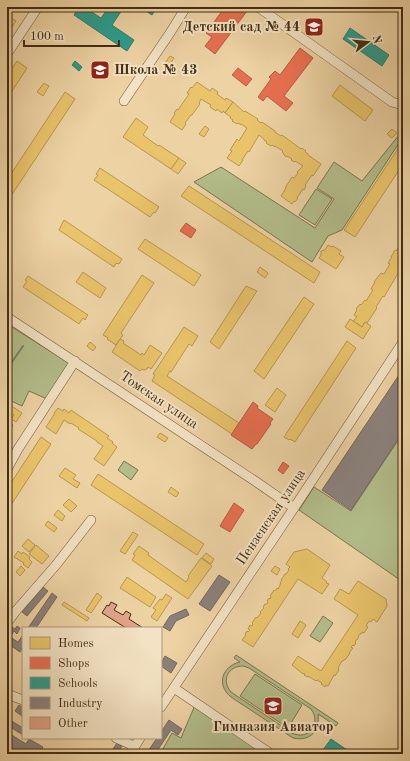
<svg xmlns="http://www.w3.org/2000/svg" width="410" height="761" viewBox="0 0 410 761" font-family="'Old Standard TT',serif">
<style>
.green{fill:#b2bd8a;stroke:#7a754f;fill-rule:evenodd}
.homes{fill:#e9c46a;stroke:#b79750}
.shops{fill:#e76f51;stroke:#b65b3f}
.schools{fill:#2a9d8f;stroke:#327b6a}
.industry{fill:#8a817c;stroke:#75685d}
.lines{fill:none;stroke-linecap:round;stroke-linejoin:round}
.stream{stroke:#77806a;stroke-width:2}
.building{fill:#e2a388;stroke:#432d14}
.minor-casing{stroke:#6e5638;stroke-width:10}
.minor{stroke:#f3e2c3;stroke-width:9}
.labels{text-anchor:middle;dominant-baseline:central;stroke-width:4;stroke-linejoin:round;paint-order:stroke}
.poi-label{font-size:14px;font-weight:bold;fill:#432d14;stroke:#f3e2c3;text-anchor:end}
.street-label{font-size:14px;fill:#432d14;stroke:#f3e2c3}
</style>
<rect width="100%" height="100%" fill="#edd2a3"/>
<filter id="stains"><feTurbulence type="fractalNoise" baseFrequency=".005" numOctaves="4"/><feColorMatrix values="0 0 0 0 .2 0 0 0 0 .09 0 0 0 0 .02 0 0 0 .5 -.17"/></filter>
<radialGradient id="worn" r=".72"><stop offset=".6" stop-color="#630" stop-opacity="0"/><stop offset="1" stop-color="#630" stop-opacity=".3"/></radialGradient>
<g class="green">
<path d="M403,130V137L342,230L328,236L312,262L194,182L221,167L315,228L334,199L317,188L334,162L362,181Z"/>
<path d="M316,189L332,199L315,225L299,215Z"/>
<path d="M7,324L69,363L47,399L29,391L22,406L7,399Z"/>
<path d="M403,433V582L299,510L314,487L351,511Z"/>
<path d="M124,461L138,470L131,480L118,470Z"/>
<path d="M323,616L333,623L320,642L310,636Z"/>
<path d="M236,655L338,723L336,726L318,714C320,730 311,742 293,738L231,697C216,685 222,666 240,662L234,658ZM243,666L249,668L311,709C322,724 308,741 292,733L231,692C221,680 228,666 243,666Z"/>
<path d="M255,674L302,705L288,728L240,696Z"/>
<path d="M195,705L264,754H160L172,733L181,738Z"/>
</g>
<g class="homes">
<path d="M7,15L16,21L7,34Z"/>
<path d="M170,56L174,58L169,66L165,63Z"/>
<path d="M17,61L27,68L7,99V76Z"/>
<path d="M197,82L210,91L212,88L218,92L217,94L225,100L226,98L233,102L225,113L223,111L222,113L217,109L216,111L210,107L211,105L201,99L199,103L200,104L192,115H191L185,123L186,124L182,130L170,122L175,114L174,113L177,109L178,110L189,94L187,93L191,87L192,88Z"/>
<path d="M44,83L49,86L43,96L37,92Z"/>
<path d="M340,85L373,110L365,121L332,96Z"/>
<path d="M65,92L75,99L9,199L7,198V180Z"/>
<path d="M233,102L244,112L245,111L258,119L257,120L261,123L262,122L275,131V132L281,136L282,135L301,149L302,148L306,151L305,152L308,154V155L321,164L313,176L312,175L305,185L306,186L304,190L303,189L297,198H298L295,202L294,201L292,204L281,196L286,188H285L292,177L294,178L298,173L297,172L303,166L295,161L294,162L291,160L292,159L287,156L286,157L284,155V154L282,152L283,151L275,146V147L272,145L271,146L266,143L267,142L264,140V139L259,135L249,152L248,151L242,160H243L239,166L227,158L232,151L230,150L237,139L239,141L247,128L241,124V125L238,123L237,124L232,121L233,120L230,118L231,117L225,113Z"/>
<path d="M136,118L148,127L143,135L158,146L159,145L179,158L171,169L123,137Z"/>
<path d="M205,126L209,129L204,137L199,134Z"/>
<path d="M392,129L397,133L392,138L387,134Z"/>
<path d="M403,141V164L355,237L344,230Z"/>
<path d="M179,158L186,163L178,174L171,169Z"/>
<path d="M100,168L159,207L155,213L154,212L150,217L94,180L98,175L96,174Z"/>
<path d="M189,186L320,272L314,283L181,196Z"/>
<path d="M64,220L122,259L119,264L116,263L114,267L59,230Z"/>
<path d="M145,239L201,275L194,286L138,249Z"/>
<path d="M403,244V269L401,271L400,270L384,297L383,296L376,307L377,308L367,323L365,322L362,327L353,321L357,317L354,315L357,310L356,309L360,304L361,305L365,300L366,301L373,290L371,289L375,282H374L381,273L384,274L390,264L388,263L392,257H391L395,250L396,251L399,246L401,248Z"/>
<path d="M328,245L332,247L333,246L341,251L339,254L344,257L336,269L319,258L321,255V251L325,250Z"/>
<path d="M260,267L268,273L265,278L257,272Z"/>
<path d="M83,272L106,288L100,298L76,282Z"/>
<path d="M142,275L154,283L121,333L123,335L116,345L107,339L108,338L103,335Z"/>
<path d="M28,276L88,315L85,320L83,318L79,324L23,287L27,281L25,280Z"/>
<path d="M246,286L257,291L219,349L210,342Z"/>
<path d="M304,297L314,304L264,379L254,371Z"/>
<path d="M350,319L362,327L365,322L371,326L363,339L345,327Z"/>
<path d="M184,327L198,336L192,346L189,344L171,372L170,371L167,376L239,423L232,434L152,381L155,375L153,374Z"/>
<path d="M120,339L124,341L123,343L141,355L142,353L144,355L150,345L162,353L151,369L148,367L147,369L144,370L142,369L140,371L112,352Z"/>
<path d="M347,341L356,348L295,442L290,439L289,440L284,437Z"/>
<path d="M90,342L96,347L93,351L87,346Z"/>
<path d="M277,388L286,395L275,412L265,405Z"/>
<path d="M10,405L22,413L16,422L11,419L14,415L7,411Z"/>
<path d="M58,408L63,411L64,409L69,413L71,410L109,436L107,438L113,442L112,443L117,447L104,466L94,459L103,446L97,442V441L78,429L79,428L71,423L70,424L64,420L56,434L46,427L55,413H54Z"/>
<path d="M7,421L13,425L9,432L7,431Z"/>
<path d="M160,433L168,438L165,442L157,437Z"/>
<path d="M41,437L51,444L7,511V489Z"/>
<path d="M65,468L76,475L73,479L80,483L77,488L59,476Z"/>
<path d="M98,474L204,544L197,555L91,485Z"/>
<path d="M171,487L179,493L176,497L168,492Z"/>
<path d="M69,499L77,506L71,512L63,505Z"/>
<path d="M58,510L65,516L62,521L54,515Z"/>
<path d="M48,521L57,528L54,532L45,525Z"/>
<path d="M133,532L138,535L125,554L120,551Z"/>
<path d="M28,539L35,545L29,552L22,546Z"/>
<path d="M36,545L49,556L42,564L29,554Z"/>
<path d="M139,546L149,553L148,555L186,582L189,577L188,576L201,558L212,566L188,599L132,560L135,555L133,554Z"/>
<path d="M307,549L330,565L322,578L327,582L326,583L329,584L322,594L298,579L253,647L242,640L246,635L245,634L247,631L248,632L250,630L248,629L250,625L252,626L253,624L252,623L256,617L257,618L261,613L260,612L264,608L263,607L265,604H267L268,602L267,601L269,598L270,599L271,597L270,596L274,590L275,591L277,588L278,589L281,583H280L282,580H281L285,574H286L289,570L288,569L290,567L286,564L294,552Z"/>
<path d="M18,551L22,554L23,552L30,557L29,559L32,562L28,568L23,564L24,563L14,557Z"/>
<path d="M206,553L214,559L211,564L202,558Z"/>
<path d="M21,566L25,570L20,576L16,572Z"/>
<path d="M275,566L280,569L277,575L271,571Z"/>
<path d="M127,577L156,597L150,607L120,588Z"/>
<path d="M358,581L386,599L387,606L377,622L373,619L371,622L369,621L366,626L368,627L364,633L362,632L361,634H360L358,636H359L357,640H356L355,642L356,643L354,646L353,645L351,647L353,648L349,653H350L345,660V659L343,661H342L339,666V667L338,669L339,670L335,676L334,675L328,686L326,685L325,687L321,684L322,683L317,680L316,681L308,676V677L304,675L305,674L303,673V674L292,665L298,656L321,671L358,615L334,599L340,589L349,594Z"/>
<path d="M97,593L102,597L91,613L86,610Z"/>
<path d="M166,594L172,598L157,621L151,617L156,610L153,608L160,599L162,600Z"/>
<path d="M64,602L89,618L87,621L62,605Z"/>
<path d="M300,621L306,625L298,638L292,634Z"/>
</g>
<g class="shops">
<path d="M225,7H241L247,11L215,54L205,46L212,37L206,33Z"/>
<path d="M300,48L313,58L284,96L293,103L286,111L267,96L263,101L258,97L271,79L269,77L275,71L280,75Z"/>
<path d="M238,68L252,79L246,86L232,75Z"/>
<path d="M186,223L196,230L191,238L180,231Z"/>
<path d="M403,369V382L397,378Z"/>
<path d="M253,402L258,406L257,408L273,419L270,423L271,424L257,444H256L252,449L231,435Z"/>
<path d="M283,462L289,466L283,474L278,470Z"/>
<path d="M234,503L244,510L230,532L220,526Z"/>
</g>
<g class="schools">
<path d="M79,7H84L101,18L109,7H124L112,25L134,40L127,51L74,15Z"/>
<path d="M140,7H157L152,15Z"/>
<path d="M350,28L389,55L382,66L343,39Z"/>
<path d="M75,61L82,67L79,71L72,65Z"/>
<path d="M331,739L353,754H320Z"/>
</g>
<g class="industry">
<path d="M397,378L403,383V432L351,510L322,490Z"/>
<path d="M219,575L230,582L210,611L199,604Z"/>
<path d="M43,587L48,591L27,616L22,612Z"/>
<path d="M52,593L57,597L36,628H28Z"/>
<path d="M186,609L189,615L176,621L170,631L163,627L170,616Z"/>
<path d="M10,626L15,629L17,626L20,628L17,634L14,631L10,637L18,642L23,635V647L20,652L7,643V629Z"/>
<path d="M165,656L177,663L171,673L161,666V663Z"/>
<path d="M19,705L23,708L22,716L15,711Z"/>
<path d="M10,720L23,728V735L7,725Z"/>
<path d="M169,720L182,729L178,735L171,730L155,754H146L157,738H161V732Z"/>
<path d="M7,732L26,744L29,739L43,747L39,754H7Z"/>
<path d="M117,743L122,746L117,754H114L111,752Z"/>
</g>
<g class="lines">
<path class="stream" d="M7,369L23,346"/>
</g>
<path class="building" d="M111,602L117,605L114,610L123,615L126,611L131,614L129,619L143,628H126L102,613L107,605L109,606Z"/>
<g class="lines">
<defs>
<g id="minor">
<path d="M258,7L392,102L399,104H403"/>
<path d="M7,54L38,7"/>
<path d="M124,101L170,33L186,7"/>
<path d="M7,317L255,481L294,508"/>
<path d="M7,469L18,449L75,361"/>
<path d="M7,623L15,612L56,565L91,520"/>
<path d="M174,688L271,754"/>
<path d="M7,694L23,700"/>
<path d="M161,707L294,508L403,342"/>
<path d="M116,738L134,746"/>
<path d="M130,754L140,738"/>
</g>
</defs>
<use href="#minor" class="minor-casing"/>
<use href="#minor" class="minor"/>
</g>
<defs>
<symbol id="school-square" viewBox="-11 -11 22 22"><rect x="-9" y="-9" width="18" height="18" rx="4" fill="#8f2418" stroke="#f3e2c3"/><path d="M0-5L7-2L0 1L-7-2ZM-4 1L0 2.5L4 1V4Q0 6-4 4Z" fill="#fff"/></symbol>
</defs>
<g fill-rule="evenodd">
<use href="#school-square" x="303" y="16" width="22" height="22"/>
<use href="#school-square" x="89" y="59" width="22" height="22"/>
<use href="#school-square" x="262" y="695" width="22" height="22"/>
</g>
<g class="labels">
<g class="poi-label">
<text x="300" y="27">Детский сад № 44</text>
<text x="114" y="70" text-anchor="start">Школа № 43</text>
<text x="273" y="727" text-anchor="middle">Гимназия Авиатор</text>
</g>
<g class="street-label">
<text transform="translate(159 400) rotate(34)">Томская улица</text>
<text transform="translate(271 517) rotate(-56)">Пензенская улица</text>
</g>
</g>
<rect width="410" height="761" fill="none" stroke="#edd2a3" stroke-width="24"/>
<rect x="8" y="8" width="394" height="745" fill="none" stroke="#432d14" stroke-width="2"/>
<rect x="12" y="12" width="386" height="737" fill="none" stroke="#432d14"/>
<rect x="22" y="627" width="140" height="112" fill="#f3e2c3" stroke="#ad9a7d"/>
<rect x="30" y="637" width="20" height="12" fill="#e9c46a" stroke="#ad9a7d"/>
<text x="58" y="647" font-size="12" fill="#432d14">Homes</text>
<rect x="30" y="657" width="20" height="12" fill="#e76f51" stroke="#ad9a7d"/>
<text x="58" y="667" font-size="12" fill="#432d14">Shops</text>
<rect x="30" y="677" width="20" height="12" fill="#2a9d8f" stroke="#ad9a7d"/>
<text x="58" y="687" font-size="12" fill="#432d14">Schools</text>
<rect x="30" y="697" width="20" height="12" fill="#8a817c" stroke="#ad9a7d"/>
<text x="58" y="707" font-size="12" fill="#432d14">Industry</text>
<rect x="30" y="717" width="20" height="12" fill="#e2a388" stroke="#ad9a7d"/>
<text x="58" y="727" font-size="12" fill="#432d14">Other</text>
<g transform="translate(368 42) rotate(74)" stroke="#f3e2c3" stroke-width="3" paint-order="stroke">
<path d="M0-3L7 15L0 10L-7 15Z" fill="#432d14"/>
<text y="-6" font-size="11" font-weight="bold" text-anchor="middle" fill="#432d14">N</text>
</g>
<path d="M24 40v6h95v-6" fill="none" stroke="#432d14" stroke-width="2"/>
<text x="30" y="40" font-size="12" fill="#432d14" stroke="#f3e2c3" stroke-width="3" paint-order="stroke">100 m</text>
<rect width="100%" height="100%" filter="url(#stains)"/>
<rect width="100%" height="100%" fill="url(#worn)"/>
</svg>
